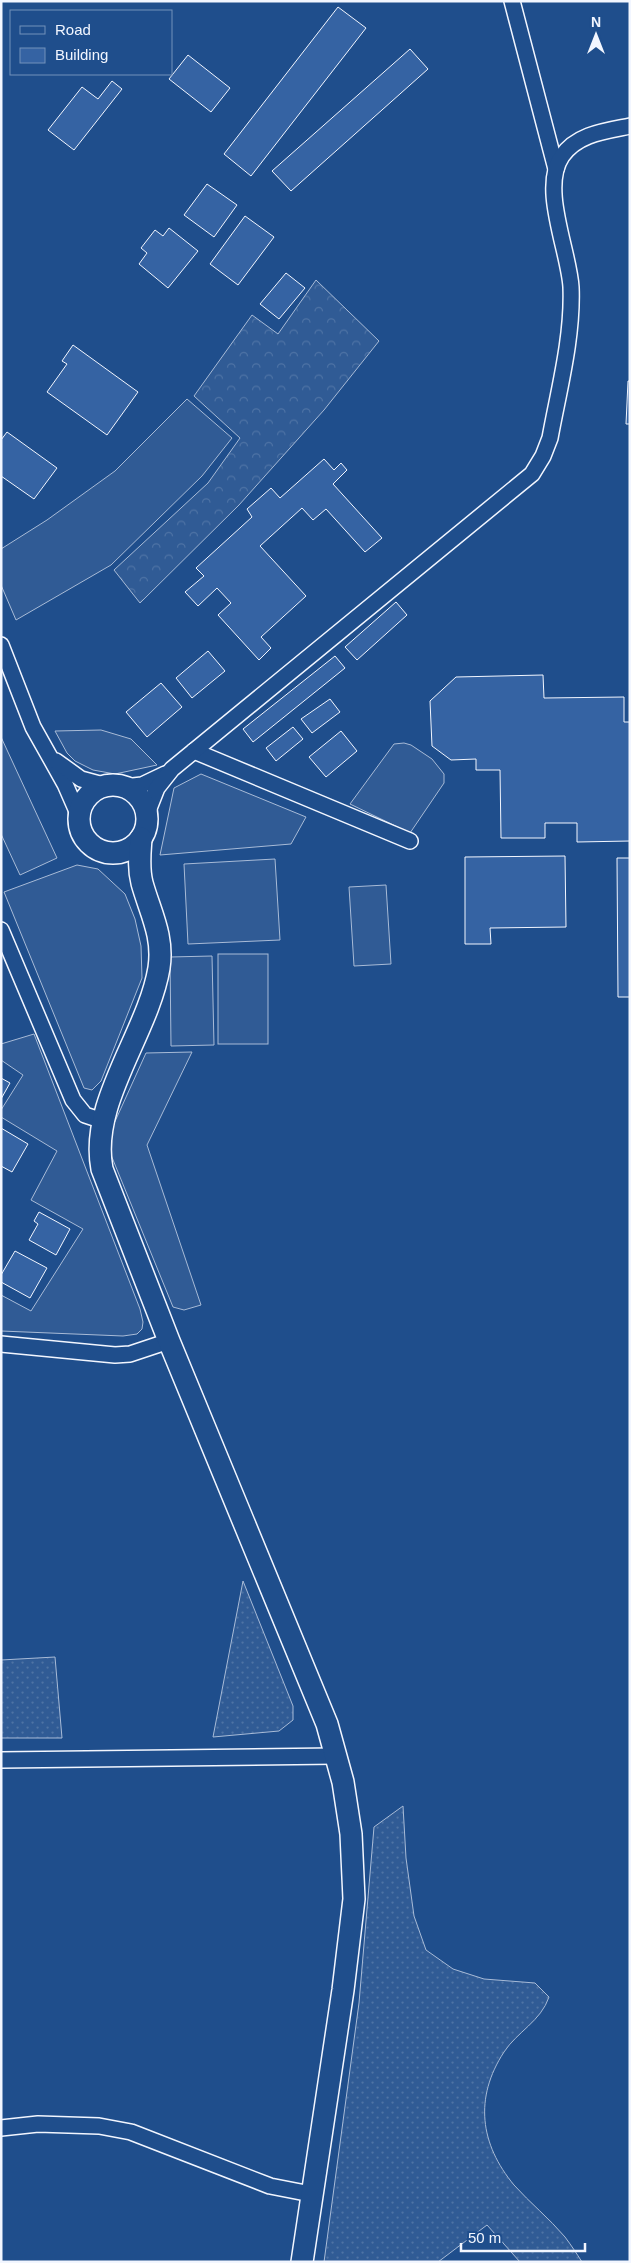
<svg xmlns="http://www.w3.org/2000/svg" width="631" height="2263" viewBox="0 0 631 2263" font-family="Helvetica,sans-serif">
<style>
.grass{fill:url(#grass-dots);stroke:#a8bbd7}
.forest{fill:url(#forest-crowns);stroke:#a8bbd7}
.built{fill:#305b95;stroke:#a8bbd7}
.building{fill:#3563a3;stroke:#f2f6ff}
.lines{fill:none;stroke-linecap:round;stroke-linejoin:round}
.street-casing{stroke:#f2f6ff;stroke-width:18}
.secondary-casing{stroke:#f2f6ff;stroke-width:24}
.street{stroke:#1f4e8c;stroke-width:15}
.secondary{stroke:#1f4e8c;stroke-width:21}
</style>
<defs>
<pattern id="grass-dots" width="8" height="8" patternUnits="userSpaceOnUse" patternTransform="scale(1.25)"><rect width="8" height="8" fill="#305b95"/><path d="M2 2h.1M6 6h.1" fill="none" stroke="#4e73a5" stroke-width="1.8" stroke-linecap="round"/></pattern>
<pattern id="forest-crowns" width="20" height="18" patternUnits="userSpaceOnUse" patternTransform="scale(1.25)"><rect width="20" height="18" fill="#305b95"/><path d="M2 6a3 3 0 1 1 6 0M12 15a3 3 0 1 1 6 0" fill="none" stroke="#4e73a5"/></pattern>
</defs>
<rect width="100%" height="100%" fill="#1f4e8c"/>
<g class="grass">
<path d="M243,1581L293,1706V1720L279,1731L213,1737Z"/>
<path d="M55,1657L62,1738H1V1660Z"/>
<path d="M403,1806L406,1858L414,1916L426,1950L453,1969L484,1979L535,1983L549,1997C541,2021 517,2032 504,2052C474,2098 480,2144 514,2185C530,2203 549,2218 565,2237C571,2245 577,2254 582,2262H520L487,2225L438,2262H324L359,2003L374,1827Z"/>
</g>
<path class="forest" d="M316,280L379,341L324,410L239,505L140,603L114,570L208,483L240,438L194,396L252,315L278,334Z"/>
<g class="built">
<path d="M187,399L232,438L202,476L111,565L16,620L1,585V549L47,520L115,471Z"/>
<path d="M101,730L131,739L157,765L115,774L93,770L75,761L67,753L55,731Z"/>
<path d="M1,737L57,858L20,875L1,834Z"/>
<path d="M404,743L411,745L432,759L444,774V783L410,833L350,804L394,744Z"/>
<path d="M201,774L306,817L291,844L160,855L174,788Z"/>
<path d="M275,859L280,940L188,944L184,864Z"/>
<path d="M77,865L98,869L125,894L135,919L141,946L142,978L101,1081L92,1090L84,1088L4,892Z"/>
<path d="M386,885L391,964L354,966L349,887Z"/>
<rect x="218" y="954" width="50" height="90"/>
<path d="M212,956L214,1045L171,1046L170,957Z"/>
<path d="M34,1034L140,1309L143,1322L142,1329L137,1334L123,1336L1,1331V1295L31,1311L83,1229L31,1200L57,1151L1,1117V1110L23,1075L1,1060V1044Z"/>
<path d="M192,1052L147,1145L201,1305L184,1310L173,1307L109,1150L112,1128L146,1053Z"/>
</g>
<g class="building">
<path d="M338,7L366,28L251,176L224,154Z"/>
<path d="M410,49L428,69L291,191L272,171Z"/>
<path d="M188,55L230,88L211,112L169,79Z"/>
<path d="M112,81L122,89L74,150L48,130L82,87L98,99Z"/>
<path d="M207,184L237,205L214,237L184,215Z"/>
<path d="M245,216L274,237L238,285L210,264Z"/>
<path d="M169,228L198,251L168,288L139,264L147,253L141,248L155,230L163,236Z"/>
<path d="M286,273L305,288L279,319L260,304Z"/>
<path d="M73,345L138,392L107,435L47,392L67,364L62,361Z"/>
<path d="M628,381H630V424H626Z"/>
<path d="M7,432L57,468L34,499L1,476V440Z"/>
<path d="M324,459L334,470L341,463L347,470L333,484L382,538L365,552L326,509L313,520L302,508L260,546L306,596L261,637L271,648L259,660L218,615L231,603L217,588L198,606L185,592L204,576L196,568L252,517L247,509L271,488L280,498Z"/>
<path d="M396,602L407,615L357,660L345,647Z"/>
<path d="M208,651L225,671L192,698L176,678Z"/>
<path d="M335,656L345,668L253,742L243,729Z"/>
<path d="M543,675L544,698L624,697V722H630V841L577,842V823H545V838H501L500,770H476V759L451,760L432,746L430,701L456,677Z"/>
<path d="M161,683L182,707L147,737L126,712Z"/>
<path d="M330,699L340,712L312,733L301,719Z"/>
<path d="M293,727L303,739L276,761L266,748Z"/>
<path d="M341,731L357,751L326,777L309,757Z"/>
<path d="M565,856L566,927L490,928L491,944H465V857Z"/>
<path d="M617,858H630V997H618Z"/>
<path d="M1,1078L10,1083L1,1099Z"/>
<path d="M1,1128L28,1144L12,1172L1,1166Z"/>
<path d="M39,1212L70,1229L56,1255L29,1240L38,1224L34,1221Z"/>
<path d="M15,1251L47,1268L30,1298L1,1282V1275Z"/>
</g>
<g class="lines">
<defs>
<g id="street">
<path d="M512,1L556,169"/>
<path d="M1,645L33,727L65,784L79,816"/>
<path d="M194,751L410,841"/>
<path d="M56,761L81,779L107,786"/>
<path d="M124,787L142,785L165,774"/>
<path d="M146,816L157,788L172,769L532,474L543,456L550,438C559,389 573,337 571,287C569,251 540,188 562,156C577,134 605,131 630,126"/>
<path d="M1,930L73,1100L85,1115L103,1121"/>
<path d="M1,1344L115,1355L130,1354L169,1341"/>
<path d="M1,1760L336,1756"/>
<path d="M1,2128L38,2124L99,2126L131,2132L270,2186L311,2194"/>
</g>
<g id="secondary">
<circle cx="113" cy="819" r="34"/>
<path d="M141,838C140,853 138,868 142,883C150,912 164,936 159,968C148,1034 89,1102 102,1169L169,1341L327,1724L343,1782L351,1834L354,1899L343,1990L302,2262"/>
</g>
</defs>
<use href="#street" class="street-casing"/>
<use href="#secondary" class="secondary-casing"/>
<use href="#street" class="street"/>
<use href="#secondary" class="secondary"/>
</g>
<rect width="631" height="2263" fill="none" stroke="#f2f6ff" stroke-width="5"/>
<rect x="10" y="10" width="162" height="65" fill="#1f4e8c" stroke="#7391ba"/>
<rect x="20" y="26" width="25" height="8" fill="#1f4e8c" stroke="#7391ba"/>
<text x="55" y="35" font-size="15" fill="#f2f6ff">Road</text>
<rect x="20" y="48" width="25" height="15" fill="#3563a3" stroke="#7391ba"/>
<text x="55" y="60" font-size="15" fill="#f2f6ff">Building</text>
<g transform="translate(596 35)" stroke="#1f4e8c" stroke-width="4" paint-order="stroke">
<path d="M0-4L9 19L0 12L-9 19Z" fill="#f2f6ff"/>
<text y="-8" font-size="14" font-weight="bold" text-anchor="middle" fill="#f2f6ff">N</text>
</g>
<path d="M461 2243v8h124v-8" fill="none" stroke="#f2f6ff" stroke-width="2.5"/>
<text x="468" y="2243" font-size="15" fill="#f2f6ff" stroke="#1f4e8c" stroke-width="4" paint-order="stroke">50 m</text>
</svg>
